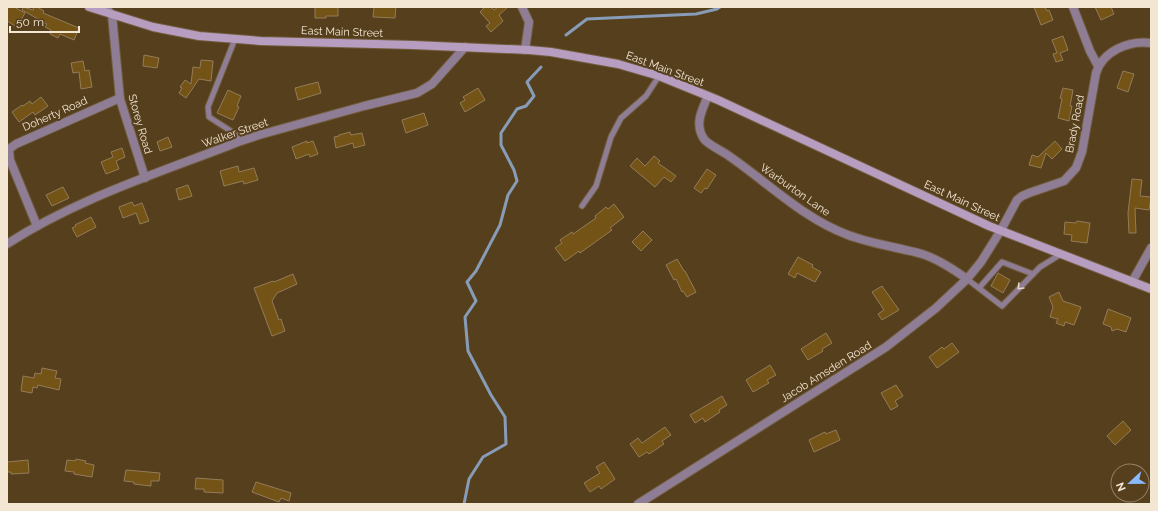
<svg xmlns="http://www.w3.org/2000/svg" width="1158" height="511" viewBox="0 0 1158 511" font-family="Raleway,sans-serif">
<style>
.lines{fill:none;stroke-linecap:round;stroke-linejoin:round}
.stream{stroke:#889cb8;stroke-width:3}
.building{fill:#745317;stroke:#947c59}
.lane-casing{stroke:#715d3e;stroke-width:7}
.street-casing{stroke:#715d3e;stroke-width:10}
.secondary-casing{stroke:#715d3e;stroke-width:10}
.lane{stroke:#8e7d94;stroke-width:5}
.street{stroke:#8e7d94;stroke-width:8}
.secondary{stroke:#b79dc0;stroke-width:8}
.oneway{stroke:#e4d6ca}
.labels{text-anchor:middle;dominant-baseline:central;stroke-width:4;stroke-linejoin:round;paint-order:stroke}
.street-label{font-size:11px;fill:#f3e6d3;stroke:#553f1d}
</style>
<rect width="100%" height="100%" fill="#553f1d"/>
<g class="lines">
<g class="stream">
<path d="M566,35L587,19L696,14L717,9L720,7"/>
<path d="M464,504L469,479L483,457L506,444L505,417L491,395L468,351L465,317L476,301L467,282L476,271L500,225L508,195L517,181L514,170L501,145V133L517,109L526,106L534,96L527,82L541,67"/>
</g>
</g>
<g class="building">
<path d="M7,7H14L25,13L17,27L7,21Z"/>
<path d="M23,7L33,10L34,7H37L44,11L43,13L79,28L74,40L60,34L58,38L50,34L51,30L45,27L47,24L22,10Z"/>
<path d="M315,7H338V16H326V18H315Z"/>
<path d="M374,7H396L395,18L373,17Z"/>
<path d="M485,7H491L494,10L498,7H508L499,15L503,21L491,32L486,26L490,23L480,12Z"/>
<path d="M1034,7H1045L1047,11L1049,10L1053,20L1041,25Z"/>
<path d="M1095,7H1111L1114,14L1101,20Z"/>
<path d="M1063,36L1068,50L1060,53L1063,60L1056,62L1053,54L1057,53L1052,40Z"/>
<path d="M144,55L159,58L157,68L143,66Z"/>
<path d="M201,60L213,61L211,81L199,79L186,98L179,93L182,88L180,87L185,80L191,84L193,67L200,68Z"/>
<path d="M83,61L85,71L89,70L92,87L81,89L79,72L73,73L71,63Z"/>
<path d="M1123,71L1134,74L1128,92L1117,88Z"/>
<path d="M318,82L321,93L298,100L295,88Z"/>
<path d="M478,88L485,100L465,112L460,103L465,100L463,97Z"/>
<path d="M1063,88L1073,90L1070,106H1072L1069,121L1058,118L1062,99L1060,98Z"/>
<path d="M228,90L241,96L237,106L239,107L233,120L217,113Z"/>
<path d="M41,97L48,106L35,115L33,112L19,122L12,112L22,105L23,106L30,101L32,104Z"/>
<path d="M424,113L428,125L406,133L402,120Z"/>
<path d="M350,132L351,135L362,133L365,145L354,148L353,143L336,148L334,137L339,136V135Z"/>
<path d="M168,137L172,147L160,151L157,142Z"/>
<path d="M307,141V143L313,141L318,154L310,157L309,154L296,159L292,147Z"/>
<path d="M1055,141L1062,149L1052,159L1046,153L1041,168L1029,165L1032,155L1038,157Z"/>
<path d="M122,148L125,157L116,161L119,169L106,174L101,162L113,157L111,152Z"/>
<path d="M654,156L660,161L658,163L676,176L671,182L664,177L655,187L630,166L637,158L645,166Z"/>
<path d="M238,166L239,172L254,168L258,180L244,184L243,181L224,186L220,171Z"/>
<path d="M707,169L716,175L707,189L705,188L701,193L694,188Z"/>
<path d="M1132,179L1142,180L1140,196L1151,197L1149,210L1135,208L1136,233H1129L1128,213Z"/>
<path d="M188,185L192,196L179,200L176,189Z"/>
<path d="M63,187L69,198L52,206L46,195Z"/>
<path d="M132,202L134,206L142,203L149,221L140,224L136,213L123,218L119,207Z"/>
<path d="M614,204L624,217L610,228L612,230L580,253L579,251L565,261L555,248L562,243L560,240L572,232L573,234L596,218L595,216L606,207L608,209Z"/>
<path d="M91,217L96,227L77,237L72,228L76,226L75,225Z"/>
<path d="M1077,221L1090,223L1087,243L1071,241L1072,235L1064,234L1065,222L1076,223Z"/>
<path d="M643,231L652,240L641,251L632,242Z"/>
<path d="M798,257L813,265L812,267L821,272L815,282L797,273L795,278L788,274Z"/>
<path d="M677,259L684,271H685L696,292L687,297L683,291L682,292L676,279L674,280L666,265Z"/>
<path d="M998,273L1010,280L1003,293L991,286Z"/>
<path d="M293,274L297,284L277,293L272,301L279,320L281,319L285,331L272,336L254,288L273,281L274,282Z"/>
<path d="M882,286L899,310L882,320L878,314L884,310L872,292Z"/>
<path d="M1059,292L1063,301L1081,307L1074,325L1065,322L1064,326L1056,323L1058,319L1050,317L1053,307L1049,297Z"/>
<path d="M1108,309L1131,318L1126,332L1117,329L1112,331L1111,327L1103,324Z"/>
<path d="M826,333L832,343L822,349L823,351L808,360L801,349Z"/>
<path d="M952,343L959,352L937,368L929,357L942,347L944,349Z"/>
<path d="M770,365L776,375L767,380L769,383L753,392L746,380Z"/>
<path d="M42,368L57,371L55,378L61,379L59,390L38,385L37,388L33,387L32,393L21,391L23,376L34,378L35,373L41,374Z"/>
<path d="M896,385L903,396L895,401L898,406L891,410L881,393Z"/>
<path d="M722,396L727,405L719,410L720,412L705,422L703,418L695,423L690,415Z"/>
<path d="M1123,421L1131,430L1115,445L1107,436Z"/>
<path d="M665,427L671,435L662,441L664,444L649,454L647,452L639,457L630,444L638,438L642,443Z"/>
<path d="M836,430L840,440L814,452L809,440L825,432L826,434Z"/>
<path d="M76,459L86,461L85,463L94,465L92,477L74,474V472L65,471L67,460L75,461Z"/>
<path d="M28,460L29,473L11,474V472H7V462Z"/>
<path d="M604,462L615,479L601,489L599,486L590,492L584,483L600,473L596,467Z"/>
<path d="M126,470L160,473L159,481H151V486L134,484V482L124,481Z"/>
<path d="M196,478L223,480V493L204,492V489H195Z"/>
<path d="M256,482L291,493L289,501L281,498L279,502L252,492Z"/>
</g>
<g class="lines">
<defs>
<g id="lane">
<path d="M235,39L208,107L209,117L237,135L238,142"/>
<path d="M582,206L596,186L611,137L621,118L646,96L659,76"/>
<path d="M967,279L1002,306L1040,267L1061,254"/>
<path d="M979,288L1002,262L1033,274"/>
</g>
<g id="street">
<path d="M105,7L112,15L120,99L145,178"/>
<path d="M522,7L529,22L525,50"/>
<path d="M1073,7L1090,51L1098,66"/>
<path d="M708,96C702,110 694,124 704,139C708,145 723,151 729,156C767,182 804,219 848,235C872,244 897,247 922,254C938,259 953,269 967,279"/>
<path d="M37,226L10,160L9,149L16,144L120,98"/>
<path d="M7,244C78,198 159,173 238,142L259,135L364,106L417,93L432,84L465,47"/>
<path d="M1132,282L1151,248"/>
<path d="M638,504L886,347L936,308L967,279L981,262L1001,230L1017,200L1022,196L1029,193L1064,181L1076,168L1082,152L1096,73C1103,51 1129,40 1151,43"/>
</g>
<path id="secondary" d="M89,7L153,27L199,36L261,41L413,45L529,50L551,52L618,64L659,76L718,100L989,226L1151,289"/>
</defs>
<use href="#lane" class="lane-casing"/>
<use href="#street" class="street-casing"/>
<use href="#secondary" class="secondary-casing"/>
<use href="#lane" class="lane"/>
<use href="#street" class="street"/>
<use href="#secondary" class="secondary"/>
</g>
<defs><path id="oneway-chevron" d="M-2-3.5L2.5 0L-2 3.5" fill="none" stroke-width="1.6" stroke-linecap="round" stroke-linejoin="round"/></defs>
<use class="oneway" href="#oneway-chevron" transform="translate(1020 287) rotate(134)"/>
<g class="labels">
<g class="street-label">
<text transform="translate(342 32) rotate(2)">East Main Street</text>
<text transform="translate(665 69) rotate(20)">East Main Street</text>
<text transform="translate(55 114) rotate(-24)">Doherty Road</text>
<text transform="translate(140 124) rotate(74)">Storey Road</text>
<text transform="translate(1075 124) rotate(-79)">Brady Road</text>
<text transform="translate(235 133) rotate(-19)">Walker Street</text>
<text transform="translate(795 190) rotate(35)">Warburton Lane</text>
<text transform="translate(962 201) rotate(25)">East Main Street</text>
<text transform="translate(826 372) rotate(-32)">Jacob Amsden Road</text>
</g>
</g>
<rect width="1158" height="511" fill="none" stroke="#f3e6d3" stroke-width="16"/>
<g transform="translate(1130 483) rotate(248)"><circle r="19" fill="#553f1d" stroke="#948266"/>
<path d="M0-3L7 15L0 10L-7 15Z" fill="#8bbafc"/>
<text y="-6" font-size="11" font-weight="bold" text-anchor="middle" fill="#f3e6d3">N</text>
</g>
<path d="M10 26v6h69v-6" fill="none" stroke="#f3e6d3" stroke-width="2"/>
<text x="16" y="26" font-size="12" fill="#f3e6d3" stroke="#553f1d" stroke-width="3" paint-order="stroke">50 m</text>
</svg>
